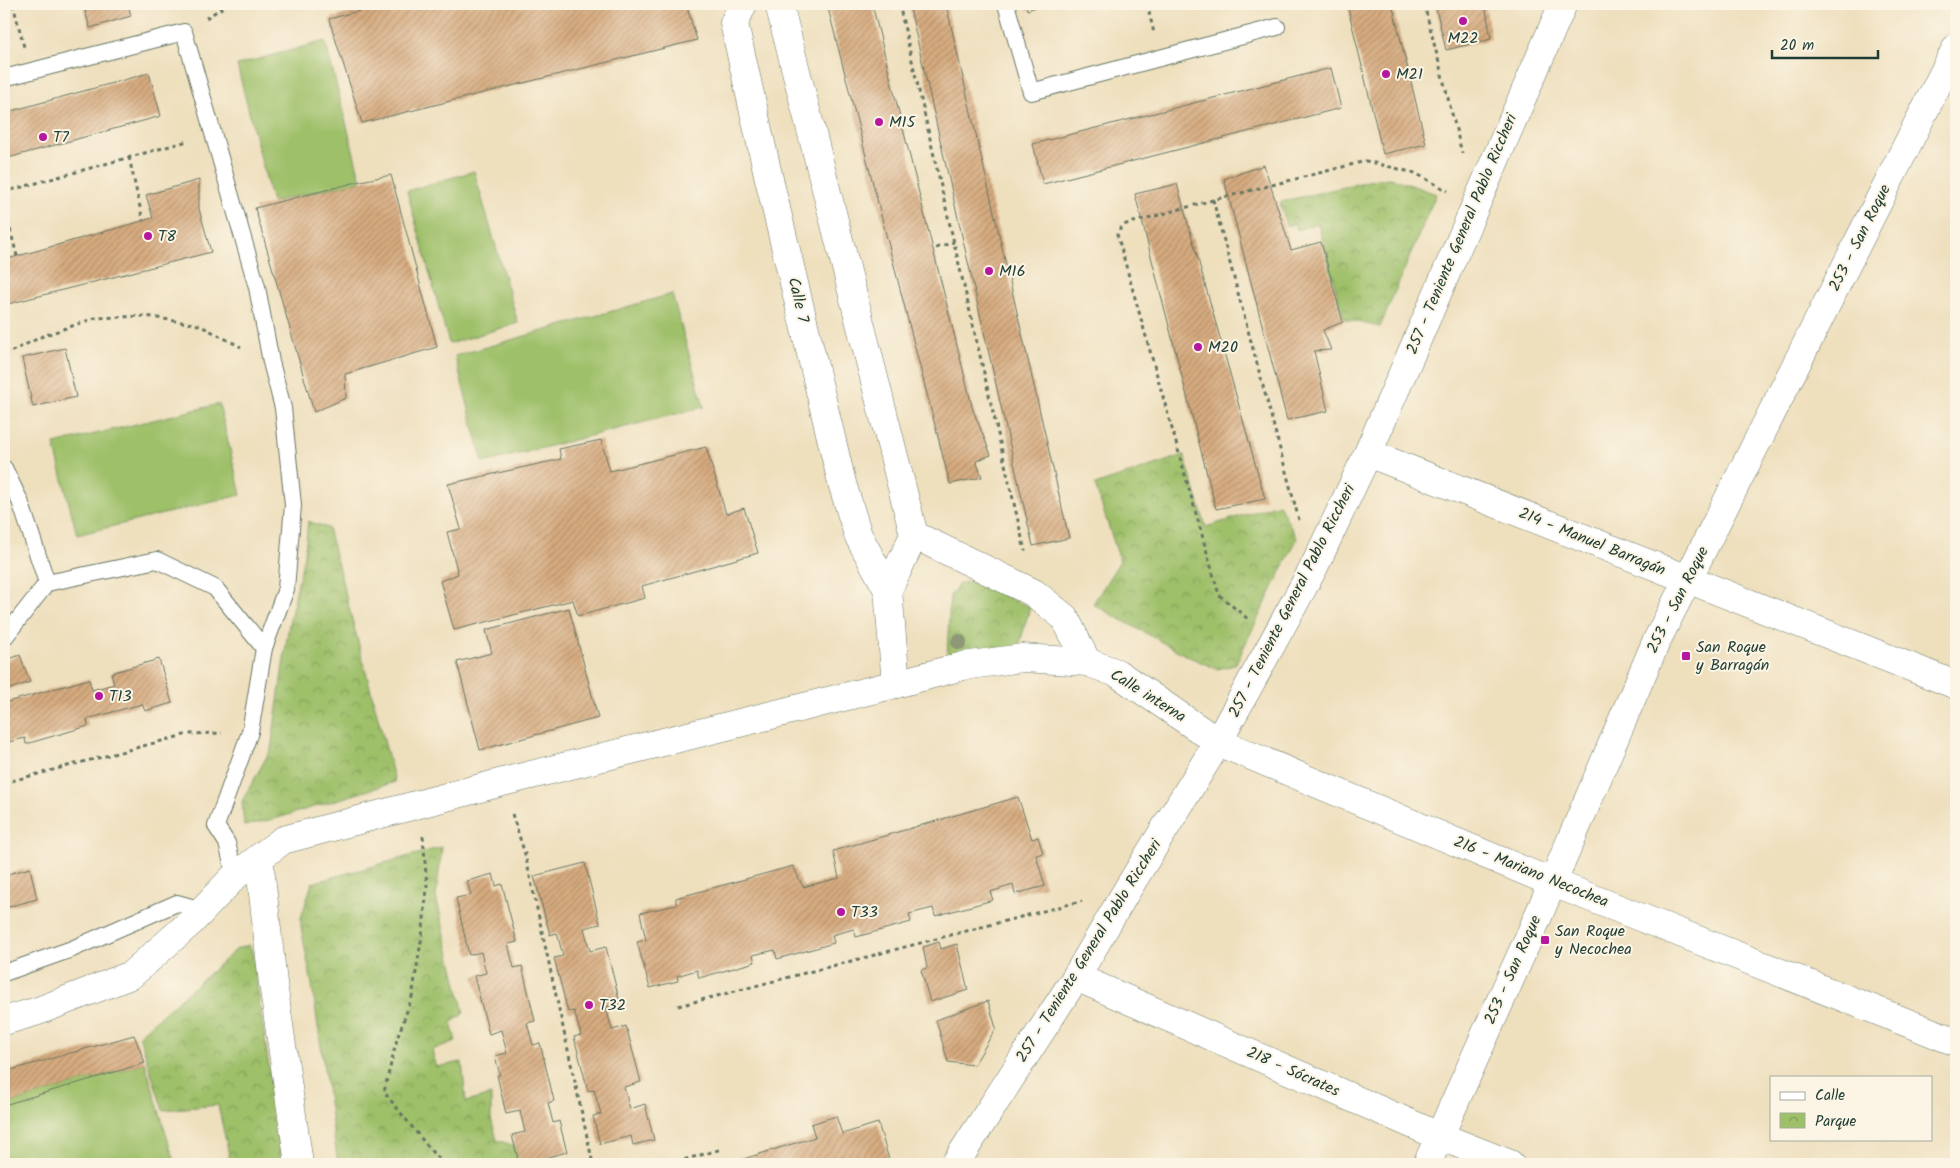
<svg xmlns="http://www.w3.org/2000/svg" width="1960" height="1168" viewBox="0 0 1960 1168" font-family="Kalam,sans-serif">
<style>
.park{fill:url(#park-crowns);stroke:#5e7e4e}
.pitch{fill:#9ec069;stroke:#5e7e4e}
.building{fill:url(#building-hatch)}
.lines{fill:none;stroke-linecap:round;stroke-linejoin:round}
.service-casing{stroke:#677664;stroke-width:18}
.minor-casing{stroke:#677664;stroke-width:29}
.path{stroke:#677664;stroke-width:3;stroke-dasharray:4 4;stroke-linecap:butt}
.service{stroke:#fff;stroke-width:16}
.minor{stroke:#fff;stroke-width:28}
.tree{fill:#8e9879}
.poi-dot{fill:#b5179e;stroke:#fcf5e5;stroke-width:2}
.labels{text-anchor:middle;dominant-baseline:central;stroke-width:4;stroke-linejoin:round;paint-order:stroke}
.poi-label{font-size:16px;fill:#1f3d34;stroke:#fcf5e5;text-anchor:start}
.street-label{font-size:16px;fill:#1f3d34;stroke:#fcf5e5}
</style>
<defs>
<pattern id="park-crowns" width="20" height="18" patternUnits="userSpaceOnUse" patternTransform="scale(1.25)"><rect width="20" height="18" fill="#9ec069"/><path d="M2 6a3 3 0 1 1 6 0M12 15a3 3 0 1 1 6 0" fill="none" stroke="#809d57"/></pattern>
<pattern id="building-hatch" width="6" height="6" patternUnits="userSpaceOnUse" patternTransform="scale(1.25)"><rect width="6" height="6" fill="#d7ab7f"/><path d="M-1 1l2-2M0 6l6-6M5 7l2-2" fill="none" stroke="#ae8c69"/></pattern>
</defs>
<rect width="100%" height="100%" fill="#fcf5e5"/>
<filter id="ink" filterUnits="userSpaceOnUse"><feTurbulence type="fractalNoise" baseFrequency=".02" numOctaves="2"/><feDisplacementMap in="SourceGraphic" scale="10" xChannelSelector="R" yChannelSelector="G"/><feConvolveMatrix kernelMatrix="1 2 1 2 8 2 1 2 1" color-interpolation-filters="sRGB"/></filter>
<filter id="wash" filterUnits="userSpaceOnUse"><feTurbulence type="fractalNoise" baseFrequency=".0096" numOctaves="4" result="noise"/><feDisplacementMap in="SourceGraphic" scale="20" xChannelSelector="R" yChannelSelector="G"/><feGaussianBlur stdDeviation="1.12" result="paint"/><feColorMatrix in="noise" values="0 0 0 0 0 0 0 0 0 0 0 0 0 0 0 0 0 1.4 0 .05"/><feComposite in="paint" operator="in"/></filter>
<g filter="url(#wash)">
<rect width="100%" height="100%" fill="#eedfbd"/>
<g class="park">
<path d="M1391,178L1436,194L1380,327L1344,319L1318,223L1297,230L1295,224L1286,226L1280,202L1377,179Z"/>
<path d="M1184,455L1206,527L1279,504L1297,539L1235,665L1217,669L1187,656L1093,604L1120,561L1095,485Z"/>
<path d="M308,521L328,528L395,782L278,818L244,826L242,801L271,749L289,624L305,551Z"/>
<path d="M969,581L1030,607L1017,654L947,657L950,596L959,584Z"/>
<path d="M442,847L436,897L464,1013L451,1023L456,1041L432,1050L436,1067L462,1062L466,1102L491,1095V1119L497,1140L515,1146L519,1164H338L312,985L301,927V918L312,883Z"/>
<path d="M249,945L252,951L283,1164H231L218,1105L163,1110L139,1035L237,949Z"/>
</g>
<g class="pitch">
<path d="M325,41L361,181L272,202L237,65Z"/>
<path d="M474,171L518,323L449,344L407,191Z"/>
<path d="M672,294L704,407L483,463L455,356Z"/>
<path d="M219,404L241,495L77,535L54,444Z"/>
<path d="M145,1063L175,1164H4V1105Z"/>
</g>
<g id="blocks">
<g class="building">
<path d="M83,4H128L131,16L90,28Z"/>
<path d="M384,4H686L697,40L362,123L329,19Z"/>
<path d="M827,4H872L973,410L991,455L976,461L982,477L950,484Z"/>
<path d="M909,4H946L1069,538L1033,546Z"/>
<path d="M1026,4H1046L1027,10Z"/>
<path d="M1347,4H1392L1426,144L1383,154Z"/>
<path d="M1435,4H1485L1491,39L1446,50Z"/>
<path d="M1331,68L1341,108L1043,184L1033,144Z"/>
<path d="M149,73L161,116L4,159V113Z"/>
<path d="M1264,165L1291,250L1321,242L1343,322L1323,330L1331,350L1314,351L1328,411L1287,420L1224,179Z"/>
<path d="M391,175L437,347L345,374L346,398L314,412L255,208L361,181Z"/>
<path d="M199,180V209L211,252L4,305V260L153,218L146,195Z"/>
<path d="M1177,184L1265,499L1216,509L1135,194Z"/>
<path d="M65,348L76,397L33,407L22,358Z"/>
<path d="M601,440L610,471L706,447L726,514L744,508L758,553L642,586L645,598L578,616L573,600L454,630L440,581L458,574L447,532L461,529L448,484L561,459L559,449Z"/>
<path d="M569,608L598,718L480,750L457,662L492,653L486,630Z"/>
<path d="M20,655L30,682L4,691V661Z"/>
<path d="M159,659L172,703L145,711L142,704L87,719L88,726L26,744L25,738L4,743V703L89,679L92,690L114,684L111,673Z"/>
<path d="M1018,797L1032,839L1038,837L1043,853L1036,855L1045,886L1015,894L1013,885L990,892L993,900L935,916L933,908L909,914L911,922L856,937L854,929L832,935L834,943L777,959L775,950L753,955L755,962L699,978L697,970L677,976L678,981L650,988L637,942L646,940L640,913L676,905V898L793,866L803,887L839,878L833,851Z"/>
<path d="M585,863L600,924L584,928L590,951L606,947L620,1003L606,1007L612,1030L626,1026L641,1082L624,1087L630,1109L645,1104L654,1140L633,1145L631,1136L600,1144L593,1116L601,1114L594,1090L588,1091L574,1037L581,1035L574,1011L568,1012L554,958L563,956L557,933L550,935L534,876Z"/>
<path d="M30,868L37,899L4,908V875Z"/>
<path d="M493,874L496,886L502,884L517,942L508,944L514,968L522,966L535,1021L527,1023L533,1045L540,1043L554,1101L548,1103L553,1123L559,1121L567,1152L537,1160L538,1164H519L512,1135L525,1132L520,1111L506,1114L497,1075H500L495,1056L507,1053L501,1030L489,1034L474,976L486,973L481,952L469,955L456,898L471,895L467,881Z"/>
<path d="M939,942L941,949L957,944L968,990L930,1002L921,970L927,968L923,947Z"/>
<path d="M988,1001L996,1028L974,1065L948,1062L936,1020Z"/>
<path d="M134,1035L145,1063L4,1105V1072Z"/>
<path d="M836,1116L842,1134L878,1123L890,1163L884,1164H727L815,1137L811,1124Z"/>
</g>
</g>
</g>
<g filter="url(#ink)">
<use href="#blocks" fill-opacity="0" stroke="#677664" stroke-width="1"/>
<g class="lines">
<defs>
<g id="service">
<path d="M1006,4L1031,92L1277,27"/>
<path d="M4,78L184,32L257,287L271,362L283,408L293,505L286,589L264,648L250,732L216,826L227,843L235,876"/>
<path d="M4,468L20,501L47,583L4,638"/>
<path d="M47,583L157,560L215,588L264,648"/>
<path d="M4,973L72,949L177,903L202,910"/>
</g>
<g id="minor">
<path d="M743,4L734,23L769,179L842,483L858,535L888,590"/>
<path d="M779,4L914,535L888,590L896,684"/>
<path d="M1368,453L1956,685"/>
<path d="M914,535L1034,593L1065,618L1087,662"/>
<path d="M259,858L273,983L299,1164"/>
<path d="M1076,977L1439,1136L1510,1164"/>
<path d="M4,1021L38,1011L131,975L191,922L235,876L283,840L503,782L896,684L963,666L1023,658L1087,662L1117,673L1218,742L1551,882L1956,1042"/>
<path d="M955,1164L1076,977L1127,890L1218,742L1313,569L1368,453L1563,4"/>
<path d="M1427,1164L1530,935L1656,642L1956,48"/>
</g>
</defs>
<use href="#service" class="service-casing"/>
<use href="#minor" class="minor-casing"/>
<g class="path">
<path d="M13,4L24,47"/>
<path d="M899,4L1025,551"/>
<path d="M1147,4L1154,33"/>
<path d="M1424,4L1462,153"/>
<path d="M206,18L228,4"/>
<path d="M129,157L143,221"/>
<path d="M4,192L188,141"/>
<path d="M1213,200L1123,225L1117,234L1219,595L1248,619"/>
<path d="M4,206L17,256"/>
<path d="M936,248L954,242"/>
<path d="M4,355L43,336L95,318L146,316L199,325L241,347"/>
<path d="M1299,520L1213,200L1366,161L1415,173L1448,191"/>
<path d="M4,783L188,734L222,733"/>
<path d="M512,814L525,854L593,1164"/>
<path d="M423,836L427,887L423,929L412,997L397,1039L384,1092L433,1153L446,1164"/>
<path d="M678,1006L1082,901"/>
<path d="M669,1164L722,1149"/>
</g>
<use href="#service" class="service"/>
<use href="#minor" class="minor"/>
</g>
<circle class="tree" cx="959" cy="642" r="8"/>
</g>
<g class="poi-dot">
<circle cx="1463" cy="21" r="5"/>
<circle cx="1386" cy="74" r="5"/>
<circle cx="879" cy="122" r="5"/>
<circle cx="43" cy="137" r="5"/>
<circle cx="148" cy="236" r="5"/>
<circle cx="989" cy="271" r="5"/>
<circle cx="1198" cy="347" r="5"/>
<rect x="1681" y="651" width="10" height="10" rx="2.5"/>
<circle cx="99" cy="696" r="5"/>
<circle cx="841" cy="912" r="5"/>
<rect x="1540" y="935" width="10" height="10" rx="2.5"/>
<circle cx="589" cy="1005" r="5"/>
</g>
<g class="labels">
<g class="poi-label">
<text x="1463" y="38" text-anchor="middle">M22</text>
<text x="1396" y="74">M21</text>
<text x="889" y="122">M15</text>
<text x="53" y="137">T7</text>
<text x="158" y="236">T8</text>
<text x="999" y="271">M16</text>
<text x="1208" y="347">M20</text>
<text x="1696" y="647">San Roque<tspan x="1696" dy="18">y Barragán</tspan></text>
<text x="109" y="696">T13</text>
<text x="851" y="912">T33</text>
<text x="1555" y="931">San Roque<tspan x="1555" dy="18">y Necochea</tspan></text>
<text x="599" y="1005">T32</text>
</g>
<g class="street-label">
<text transform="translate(1462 234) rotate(-67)">257 - Teniente General Pablo Riccheri</text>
<text transform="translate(1860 238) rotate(-63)">253 - San Roque</text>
<text transform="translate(798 300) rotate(77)">Calle 7</text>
<text transform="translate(1592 542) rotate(22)">214 - Manuel Barragán</text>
<text transform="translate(1678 600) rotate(-63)">253 - San Roque</text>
<text transform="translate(1292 601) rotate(-63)">257 - Teniente General Pablo Riccheri</text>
<text transform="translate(1148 696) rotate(32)">Calle interna</text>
<text transform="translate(1531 872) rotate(22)">216 - Mariano Necochea</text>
<text transform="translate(1089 951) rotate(-58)">257 - Teniente General Pablo Riccheri</text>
<text transform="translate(1513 970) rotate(-66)">253 - San Roque</text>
<text transform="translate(1293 1072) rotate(24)">218 - Sócrates</text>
</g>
</g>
<rect width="1960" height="1168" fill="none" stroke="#fcf5e5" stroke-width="20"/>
<rect x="1770" y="1076" width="162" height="65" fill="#fcf5e5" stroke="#a4ab9e"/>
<rect x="1780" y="1092" width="25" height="8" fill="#ffffff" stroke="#a4ab9e"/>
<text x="1815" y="1100" font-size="15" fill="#1f3d34">Calle</text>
<rect x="1780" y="1113" width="25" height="15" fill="url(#park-crowns)" stroke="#a4ab9e"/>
<text x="1815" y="1126" font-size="15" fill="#1f3d34">Parque</text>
<path d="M1772 50v8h106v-8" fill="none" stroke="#1f3d34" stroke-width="2.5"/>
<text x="1780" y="50" font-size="15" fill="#1f3d34" stroke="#fcf5e5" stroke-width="4" paint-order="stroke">20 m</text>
</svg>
